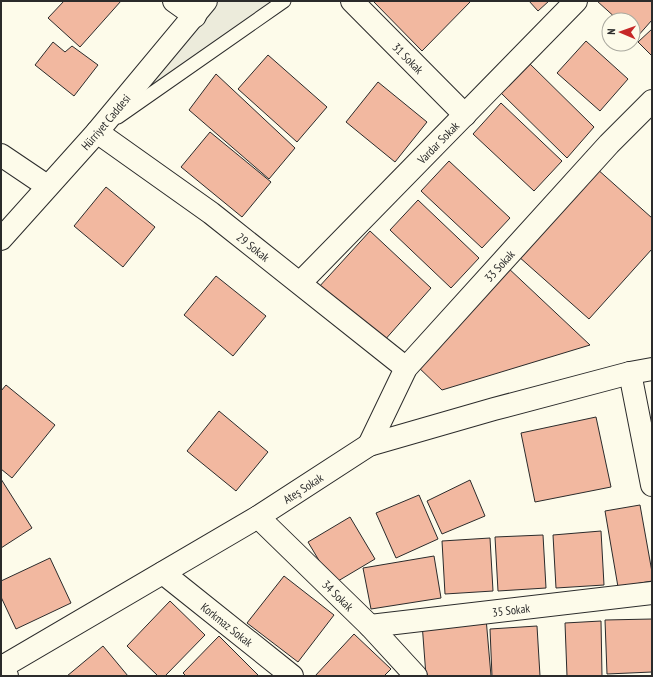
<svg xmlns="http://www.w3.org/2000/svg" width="653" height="677" viewBox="0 0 653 677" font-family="'PT Sans Narrow',sans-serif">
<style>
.green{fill:#ecebdb;stroke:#74746e}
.building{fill:#f2b8a0;stroke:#2b2b2b}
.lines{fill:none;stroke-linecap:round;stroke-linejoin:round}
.lane-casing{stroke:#2b2b2b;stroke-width:15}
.street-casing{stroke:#2b2b2b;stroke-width:24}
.secondary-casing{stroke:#2b2b2b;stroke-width:24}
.lane{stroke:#fdfbea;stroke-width:13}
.street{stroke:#fdfbea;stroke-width:22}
.secondary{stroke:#fdfbea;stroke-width:22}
.labels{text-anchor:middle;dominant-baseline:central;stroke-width:3;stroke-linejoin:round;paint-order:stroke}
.street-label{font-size:12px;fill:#2b2b2b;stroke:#fdfbea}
</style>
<rect width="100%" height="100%" fill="#fdfbea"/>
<path class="green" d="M206,1H284L97,132Z"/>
<g class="building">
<path d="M64,1H121L80,47L48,18Z"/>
<path d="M373,1H471L422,51Z"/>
<path d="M529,1H549L538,11Z"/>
<path d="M597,1H652V20L637,37L633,33V20H618Z"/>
<path d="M652,29V56L638,42Z"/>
<path d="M586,41L628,79L600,111L557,73Z"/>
<path d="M53,42L65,52L72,46L98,65L74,96L35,65Z"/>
<path d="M268,55L327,107L297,142L238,89Z"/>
<path d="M527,61L594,127L567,158L499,91Z"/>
<path d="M216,74L295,148L269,179L189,110Z"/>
<path d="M378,82L427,122L395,162L346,122Z"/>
<path d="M501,103L562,161L534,191L473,134Z"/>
<path d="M210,132L271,182L242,217L181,167Z"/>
<path d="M449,161L510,218L482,248L421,191Z"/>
<path d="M596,168L652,218V249L589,319L518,256Z"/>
<path d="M106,187L155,227L123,267L74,226Z"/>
<path d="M418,200L479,258L451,288L390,230Z"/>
<path d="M370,231L431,288L383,342L318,288Z"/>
<path d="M506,266L590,345L442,390L415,364Z"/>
<path d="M216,276L266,316L233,356L184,315Z"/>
<path d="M6,385L55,425L12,478L1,469V391Z"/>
<path d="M219,411L268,452L236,491L187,451Z"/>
<path d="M596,417L611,487L535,502L521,433Z"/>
<path d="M1,479L32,528L1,548Z"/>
<path d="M470,480L485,516L442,534L427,501Z"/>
<path d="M419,495L438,539L396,558L376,513Z"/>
<path d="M640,505L652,572V581L618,587L605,511Z"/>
<path d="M350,517L375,559L333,584L308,542Z"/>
<path d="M601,531L604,585L556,588L553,535Z"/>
<path d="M543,535L546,588L498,591L495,537Z"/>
<path d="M490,538L493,591L445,594L442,541Z"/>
<path d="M434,556L441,598L371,609L363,568Z"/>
<path d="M50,558L71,603L16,629L1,597V581Z"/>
<path d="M284,576L334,615L298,662L247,623Z"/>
<path d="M170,601L205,635L165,676H158L127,646Z"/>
<path d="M486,618L491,676H426L422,623Z"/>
<path d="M652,619V672L607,674L605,620Z"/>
<path d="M601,621L602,676H567L565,623Z"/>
<path d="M537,626L540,676H492L490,629Z"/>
<path d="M354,634L391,669L384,676H315Z"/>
<path d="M219,636L259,676H186L183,673Z"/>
<path d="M103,646L128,676H67Z"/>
</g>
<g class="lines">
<defs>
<path id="lane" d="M118,117L284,1"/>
<g id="street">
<path d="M174,1L195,16"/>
<path id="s1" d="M352,1L465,115"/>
<path id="s2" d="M97,132L211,213L406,368"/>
<path d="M1,155L47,186"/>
<path id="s3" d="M300,283L576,1"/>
<path d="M630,373L652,485"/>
<path id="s4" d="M369,445L406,368L609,144L652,101"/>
<path id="s5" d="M258,517L370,626L416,676"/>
<path id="s6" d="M163,573L292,676"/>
<path id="s7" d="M370,626L652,593"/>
<path id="s8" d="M2,667L258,517L369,445L494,409L630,373L652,369"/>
</g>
<g id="secondary">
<path id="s9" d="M1,239L97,132L206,1"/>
<path d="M1,665L7,676"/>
</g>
</defs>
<use href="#lane" class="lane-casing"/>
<use href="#street" class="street-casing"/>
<use href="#secondary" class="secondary-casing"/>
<use href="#lane" class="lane"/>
<use href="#street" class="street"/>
<use href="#secondary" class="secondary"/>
</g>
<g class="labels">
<g class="street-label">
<text stroke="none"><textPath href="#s1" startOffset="80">31 Sokak</textPath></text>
<text stroke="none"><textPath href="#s9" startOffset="157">Hürriyet Caddesi</textPath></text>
<text stroke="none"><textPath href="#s3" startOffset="197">Vardar Sokak</textPath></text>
<text stroke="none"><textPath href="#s2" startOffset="194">29 Sokak</textPath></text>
<text stroke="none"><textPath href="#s4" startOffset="224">33 Sokak</textPath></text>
<text stroke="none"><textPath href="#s8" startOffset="350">Ateş Sokak</textPath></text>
<text stroke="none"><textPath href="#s5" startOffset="112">34 Sokak</textPath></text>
<text stroke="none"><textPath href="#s7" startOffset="142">35 Sokak</textPath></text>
<text stroke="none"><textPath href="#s6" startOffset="82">Korkmaz Sokak</textPath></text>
</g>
</g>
<rect width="653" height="677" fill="none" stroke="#2b2b2b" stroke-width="4"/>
<g transform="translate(621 32) rotate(272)"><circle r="19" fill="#fdfbea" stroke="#a9a89e"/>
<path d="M0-3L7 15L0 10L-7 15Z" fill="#c62828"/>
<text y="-6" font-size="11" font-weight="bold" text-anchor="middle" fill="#2b2b2b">N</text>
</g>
</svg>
